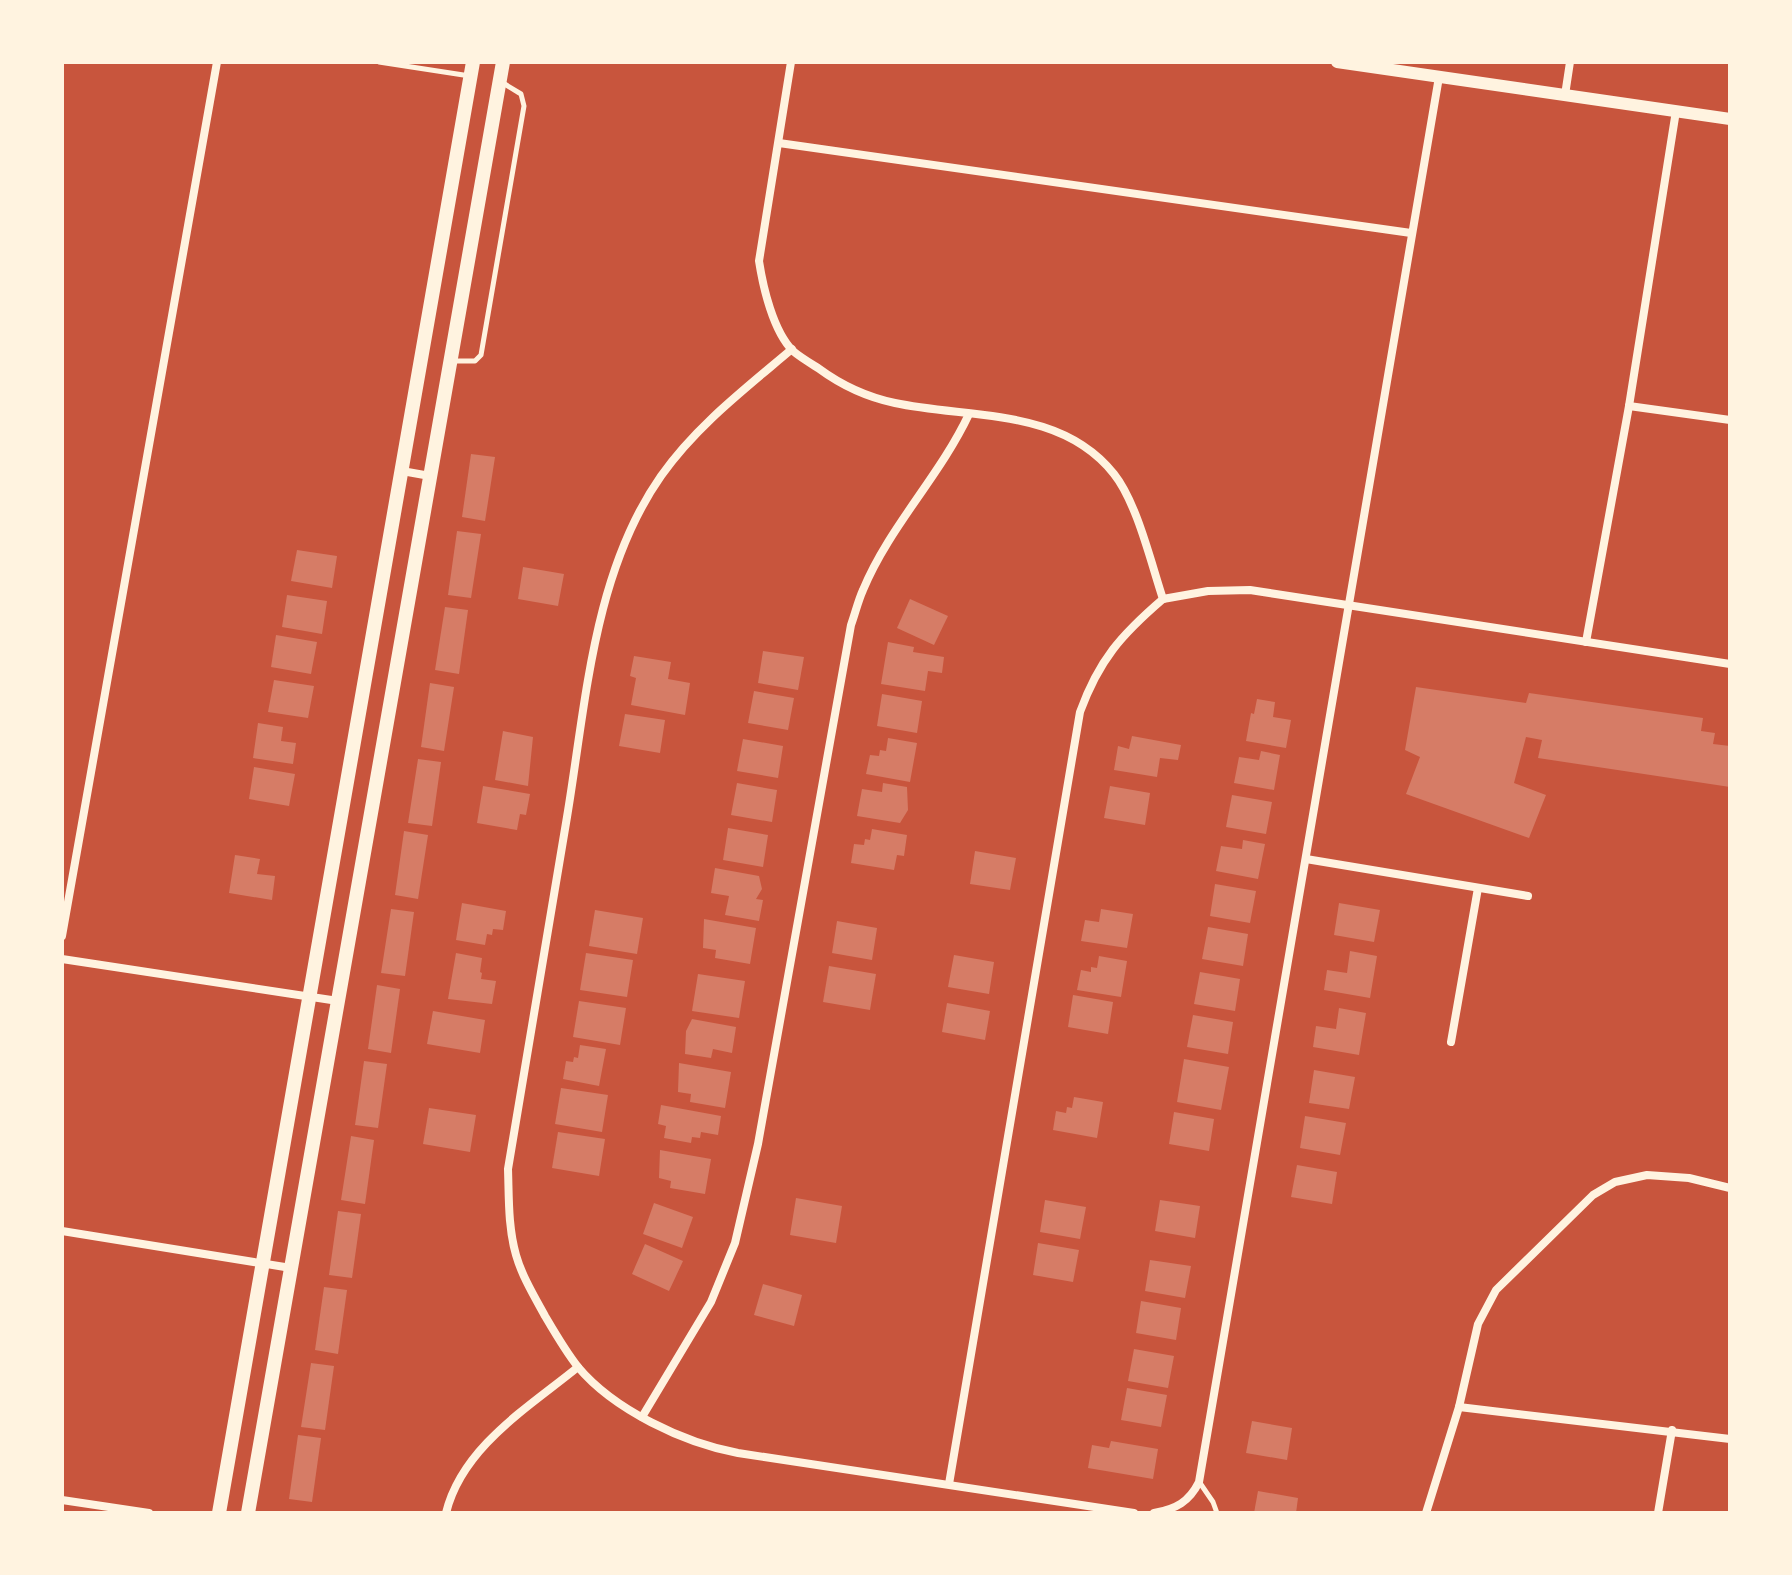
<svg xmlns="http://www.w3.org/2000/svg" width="1792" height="1575" viewBox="0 0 1792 1575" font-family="Raleway,sans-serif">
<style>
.building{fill:#d67c66}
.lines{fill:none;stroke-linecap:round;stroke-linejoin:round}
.service{stroke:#fff3e0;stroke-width:5}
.minor{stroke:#fff3e0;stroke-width:8}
.tertiary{stroke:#fff3e0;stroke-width:12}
.secondary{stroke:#fff3e0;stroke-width:14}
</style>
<rect width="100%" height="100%" fill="#c8553d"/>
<g class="building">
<path d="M471,454L495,457L485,521L462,517Z"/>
<path d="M457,531L481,534L471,598L448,595Z"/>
<path d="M297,550L337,556L332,588L291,581Z"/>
<path d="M523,567L564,574L558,606L518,599Z"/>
<path d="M287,595L327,601L322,634L282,627Z"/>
<path d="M910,599L948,616L934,645L897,628Z"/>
<path d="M445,607L468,610L459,674L435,670Z"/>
<path d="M276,635L317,642L311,674L271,667Z"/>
<path d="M888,642L914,647L913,652L944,657L942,673L928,671L925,691L881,684Z"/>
<path d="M763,651L804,657L798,690L758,683Z"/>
<path d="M634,656L671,662L668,679L690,683L685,715L631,705L636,678L630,676Z"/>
<path d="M274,680L314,686L308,718L268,712Z"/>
<path d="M430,683L454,687L444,751L421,747Z"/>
<path d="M1416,687L1526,703L1529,693L1703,718L1701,731L1715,733L1713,744L1730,746V787L1538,758L1542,740L1526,737L1514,783L1546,795L1529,838L1406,794L1420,757L1405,750Z"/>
<path d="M754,691L794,698L788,730L748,723Z"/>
<path d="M882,694L922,701L917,733L877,726Z"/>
<path d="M1257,699L1275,702L1273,717L1291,720L1286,748L1246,741L1251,713L1254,714Z"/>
<path d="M625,714L665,720L660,753L619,746Z"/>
<path d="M258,723L283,727L281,741L296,743L293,764L253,758Z"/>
<path d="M503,731L533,737L528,786L495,780Z"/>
<path d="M1132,736L1181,745L1178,760L1160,758L1157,777L1114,770L1118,746L1129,749Z"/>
<path d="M888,738L917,743L910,782L866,774L870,755L879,756L880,750L886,751Z"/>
<path d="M743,739L783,746L778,778L737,771Z"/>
<path d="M1261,751L1280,755L1274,790L1234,783L1239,757L1259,760Z"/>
<path d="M418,759L441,762L432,826L408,823Z"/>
<path d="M254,767L295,774L289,806L249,799Z"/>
<path d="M737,783L777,790L772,822L731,815Z"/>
<path d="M883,783L907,787L908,810L900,823L857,816L862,789L882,792Z"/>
<path d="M483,786L530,794L526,815L520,814L517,830L477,823Z"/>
<path d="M1110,786L1150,793L1145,825L1104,818Z"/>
<path d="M1232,795L1272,802L1266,834L1226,827Z"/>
<path d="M728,828L768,835L763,867L723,860Z"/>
<path d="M872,829L907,835L904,856L897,855L894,870L851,863L854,844L864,845L865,839L870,840Z"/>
<path d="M404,831L428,835L418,899L395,895Z"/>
<path d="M1243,840L1265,844L1258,879L1216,871L1221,846L1242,849Z"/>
<path d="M975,851L1016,858L1010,890L970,884Z"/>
<path d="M235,855L260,859L257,874L275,876L272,900L229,893Z"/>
<path d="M715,868L759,876L762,889L756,899L763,900L759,921L725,915L729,896L711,893Z"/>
<path d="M1215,884L1256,891L1250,923L1210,916Z"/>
<path d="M462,903L506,911L503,930L493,929L492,935L487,934L485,945L456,940Z"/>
<path d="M1339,903L1380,910L1374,942L1334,935Z"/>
<path d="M391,909L414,912L405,976L381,973Z"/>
<path d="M1101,909L1133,914L1127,948L1081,941L1085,920L1099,922Z"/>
<path d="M595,910L643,918L637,954L589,946Z"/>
<path d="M704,919L756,928L750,964L715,958L716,950L703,948Z"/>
<path d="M837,921L877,928L872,960L832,953Z"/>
<path d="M1208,927L1248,934L1243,966L1202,959Z"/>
<path d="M1350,951L1377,956L1370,998L1324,990L1327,970L1347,973Z"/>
<path d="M456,953L482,958L480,972L482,973L481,979L496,981L492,1004L448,999Z"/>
<path d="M586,953L633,960L627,997L580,990Z"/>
<path d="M954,955L994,962L989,994L948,987Z"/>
<path d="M1099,956L1127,961L1121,997L1077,990L1081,970L1091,972V967L1097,968Z"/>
<path d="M829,966L876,974L870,1010L823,1002Z"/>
<path d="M1200,972L1240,979L1235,1011L1194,1004Z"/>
<path d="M698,974L745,981L739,1018L692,1011Z"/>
<path d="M377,985L400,989L391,1053L368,1049Z"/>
<path d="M1073,995L1113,1002L1108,1034L1068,1027Z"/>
<path d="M579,1001L626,1008L620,1045L573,1037Z"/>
<path d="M947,1003L990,1011L985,1040L942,1032Z"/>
<path d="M1339,1008L1366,1013L1359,1055L1313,1047L1316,1026L1336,1029Z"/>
<path d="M433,1011L485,1020L480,1053L427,1044Z"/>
<path d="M1193,1015L1233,1022L1228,1054L1187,1047Z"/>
<path d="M692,1019L736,1027L732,1053L713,1049L711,1058L685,1054L686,1031Z"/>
<path d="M580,1045L606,1049L599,1086L563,1079L566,1061L573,1062L574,1057L578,1058Z"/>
<path d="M1184,1059L1229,1067L1221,1110L1177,1102Z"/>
<path d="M364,1061L387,1064L378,1128L355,1125Z"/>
<path d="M679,1063L731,1072L725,1108L690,1102L691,1094L678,1092Z"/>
<path d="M1314,1070L1355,1077L1349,1109L1309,1103Z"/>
<path d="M561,1088L608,1095L602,1132L555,1124Z"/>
<path d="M1074,1097L1103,1102L1097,1138L1053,1130L1056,1111L1066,1113L1067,1107L1072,1108Z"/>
<path d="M661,1105L721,1116L718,1135L701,1132L700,1138L692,1137L691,1143L664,1138L666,1126L658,1124Z"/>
<path d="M429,1108L476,1115L470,1152L423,1144Z"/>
<path d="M1174,1112L1214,1119L1209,1151L1169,1144Z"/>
<path d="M1305,1116L1346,1123L1340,1155L1300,1148Z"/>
<path d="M558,1132L605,1139L599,1176L552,1168Z"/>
<path d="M351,1136L374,1140L365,1204L341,1200Z"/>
<path d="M660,1150L711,1159L705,1194L670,1188L671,1181L659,1178Z"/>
<path d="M1297,1165L1337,1172L1332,1204L1291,1197Z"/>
<path d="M796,1198L842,1206L836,1243L790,1235Z"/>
<path d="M1045,1200L1086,1207L1080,1239L1040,1232Z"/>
<path d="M1160,1200L1200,1206L1195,1238L1155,1231Z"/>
<path d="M654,1203L693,1217L682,1248L643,1234Z"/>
<path d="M338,1211L361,1214L352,1278L329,1275Z"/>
<path d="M1038,1243L1079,1250L1073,1282L1033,1275Z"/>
<path d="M645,1244L683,1261L669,1291L632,1274Z"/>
<path d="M1150,1260L1191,1266L1185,1298L1145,1291Z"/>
<path d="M763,1284L802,1295L794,1326L754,1315Z"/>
<path d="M324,1287L347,1290L338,1354L315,1350Z"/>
<path d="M1141,1301L1181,1308L1176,1340L1136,1333Z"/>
<path d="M1134,1349L1174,1356L1168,1388L1128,1381Z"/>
<path d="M311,1363L334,1366L325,1430L301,1427Z"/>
<path d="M1127,1388L1167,1395L1161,1427L1121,1420Z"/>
<path d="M1252,1421L1292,1428L1287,1460L1246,1453Z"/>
<path d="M298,1435L321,1438L312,1502L289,1499Z"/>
<path d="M1111,1441L1158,1449L1153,1479L1088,1468L1092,1445L1109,1448Z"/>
<path d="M1258,1491L1298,1498L1296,1513H1254Z"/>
</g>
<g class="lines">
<g class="service">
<path d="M379,62L470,76"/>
<path d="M452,361H475L481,355L524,106L521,94L503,83"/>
<path d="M1200,1483L1213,1502L1217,1513"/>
</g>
<g class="minor">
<path d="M791,62L759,261C763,287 773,331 793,351C800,357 810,363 818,368C841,385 866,397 895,403C970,419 1061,407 1114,474C1137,503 1151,563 1163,599"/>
<path d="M1565,95L1570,62"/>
<path d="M779,143L1411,233"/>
<path d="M792,349C746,388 696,426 661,476C593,573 586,703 567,817C547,934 528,1052 508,1169C509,1198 508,1227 516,1255C522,1276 534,1296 545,1316C555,1333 566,1352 578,1367C614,1410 684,1443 738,1453L1134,1513"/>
<path d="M1629,406L1730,420"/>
<path d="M402,471L430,476"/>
<path d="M1163,599L1208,591L1250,590L1730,664"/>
<path d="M1586,642L1629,406L1676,111"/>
<path d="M1306,859L1528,896"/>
<path d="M62,936L217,62"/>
<path d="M62,959L338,1001"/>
<path d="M1451,1042L1478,888"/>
<path d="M62,1231L291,1268"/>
<path d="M1459,1407L1730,1439"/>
<path d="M642,1417L711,1302L735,1243L758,1144L851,625C855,614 858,601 863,590C889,527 940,476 969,414"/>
<path d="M949,1484L1080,712C1099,660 1121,635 1163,599"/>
<path d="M62,1500L149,1513"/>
<path d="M446,1513C462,1447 529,1407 578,1367"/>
<path d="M1154,1513C1176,1509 1189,1502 1199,1482L1439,77"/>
<path d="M1426,1513L1459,1407L1478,1324L1496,1290L1593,1195L1615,1182L1647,1175L1689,1178L1730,1188"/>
<path d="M1658,1513L1672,1430"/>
</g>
<path class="tertiary" d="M1337,62L1730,119"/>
<g class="secondary">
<path d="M219,1513L473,62"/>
<path d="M248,1513L503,62"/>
</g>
</g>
<rect width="1792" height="1575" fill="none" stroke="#fff3e0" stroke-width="128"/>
</svg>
